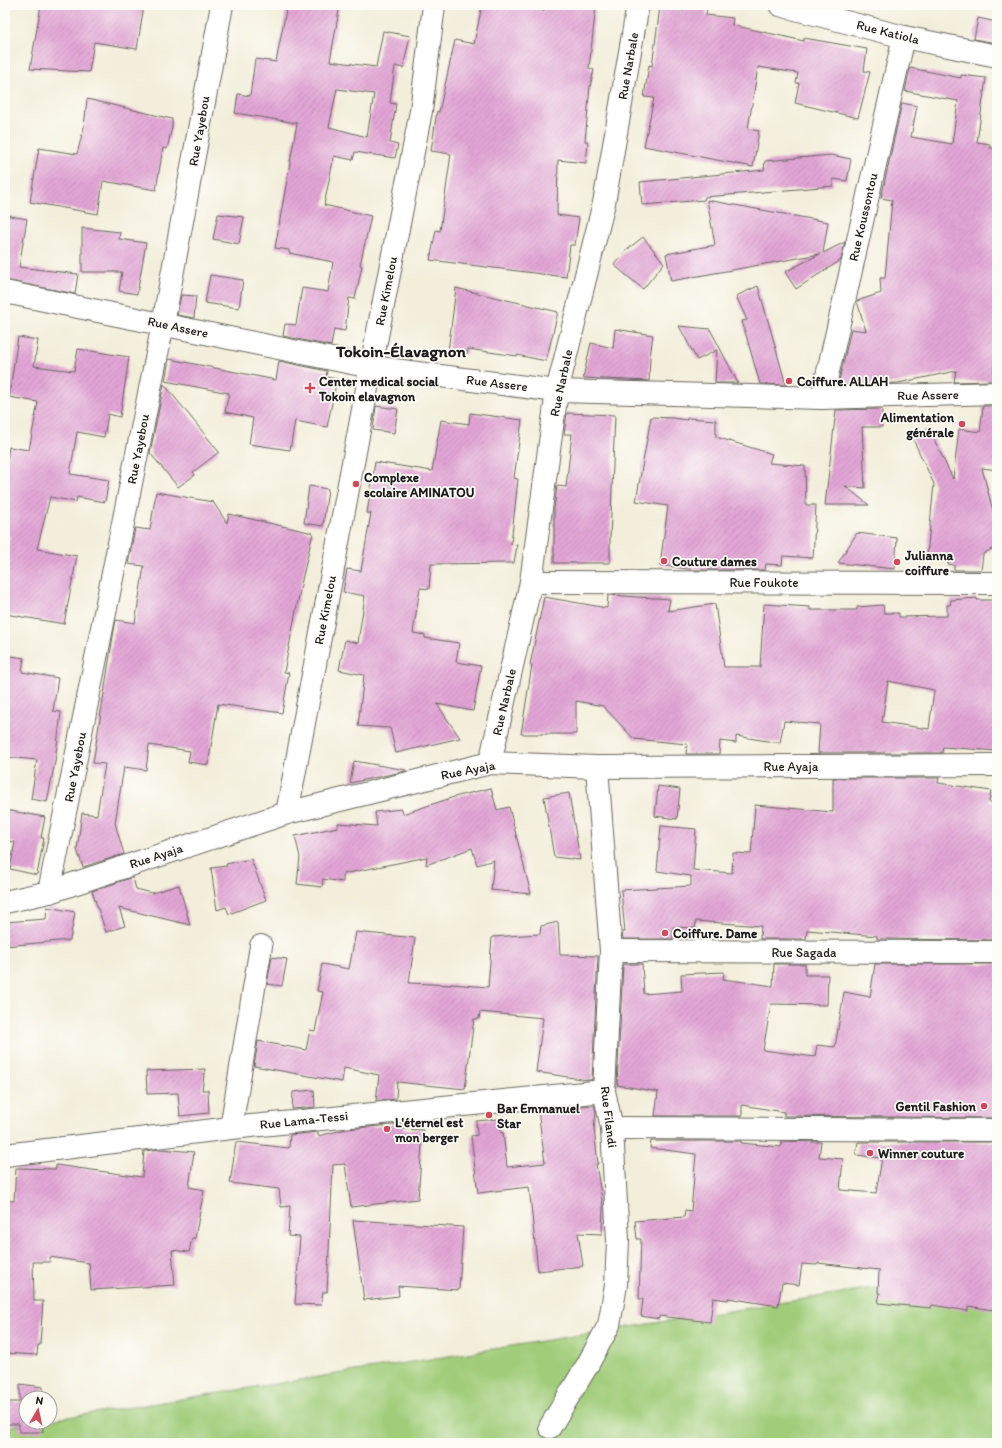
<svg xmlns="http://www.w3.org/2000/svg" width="1002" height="1448" viewBox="0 0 1002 1448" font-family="Itim,sans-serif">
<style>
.grass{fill:#a1cd7a;stroke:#5e744b}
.building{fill:url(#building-hatch);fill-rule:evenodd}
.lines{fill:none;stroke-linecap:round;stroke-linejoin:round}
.minor-casing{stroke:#67665e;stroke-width:24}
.minor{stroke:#fff;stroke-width:22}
.poi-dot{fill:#d1495b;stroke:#fdfcf7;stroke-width:1.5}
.labels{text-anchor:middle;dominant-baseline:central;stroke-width:3.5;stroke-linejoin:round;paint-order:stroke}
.street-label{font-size:13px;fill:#1c1c1c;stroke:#fdfcf7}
.poi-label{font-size:13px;font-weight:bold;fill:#1c1c1c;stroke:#fdfcf7;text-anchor:start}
.district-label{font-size:17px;font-weight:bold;fill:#1c1c1c;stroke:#fdfcf7}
</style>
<defs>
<pattern id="building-hatch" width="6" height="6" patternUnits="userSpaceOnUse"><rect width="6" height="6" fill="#e2a5d5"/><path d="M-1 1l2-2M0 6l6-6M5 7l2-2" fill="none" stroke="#c18db6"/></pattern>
</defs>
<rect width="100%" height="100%" fill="#fdfcf7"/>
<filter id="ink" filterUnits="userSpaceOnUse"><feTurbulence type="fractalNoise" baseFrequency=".025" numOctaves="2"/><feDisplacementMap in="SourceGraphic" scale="8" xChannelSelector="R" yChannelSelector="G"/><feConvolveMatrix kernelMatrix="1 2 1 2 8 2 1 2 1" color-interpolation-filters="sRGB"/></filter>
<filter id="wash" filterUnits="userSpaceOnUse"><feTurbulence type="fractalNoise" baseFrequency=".012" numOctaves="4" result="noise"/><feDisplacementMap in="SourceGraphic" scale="16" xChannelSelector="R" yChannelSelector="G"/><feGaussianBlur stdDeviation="0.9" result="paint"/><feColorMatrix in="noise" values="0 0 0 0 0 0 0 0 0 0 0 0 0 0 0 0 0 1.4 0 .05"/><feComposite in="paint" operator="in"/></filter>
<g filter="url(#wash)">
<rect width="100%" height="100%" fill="#f3eeda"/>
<path class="grass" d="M997,1268V1443H5V1427L35,1422H50V1420Z"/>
<g id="blocks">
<g class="building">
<path d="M41,5H144L137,49L94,42L89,72L30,69Z"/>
<path d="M287,5H340L330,61L376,67L383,31L410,36L403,68L395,66L390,103L396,104L390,143L398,145L395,158L355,152L353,160L334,156L324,205L371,216L360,265L362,266L355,299L349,298L345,331L334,329L331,346L283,336L285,324L296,325L302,288L328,292L333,262L289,253V250L275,248L297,123L235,113L238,94L250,96L255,59L276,62ZM337,89L374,94L367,137L329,127Z"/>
<path d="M482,5H515L544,11V5H596L589,68L594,70L590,87L585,141L588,142L586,163L558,160L557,215L579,218L575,245H570L566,277L430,260L436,230L440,231L451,154L431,151L437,111L439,112L455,40L474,44Z"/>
<path d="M684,6L707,8L706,15L733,18L732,25L804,41V38L867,49L864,71L870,72L858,118L795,103L799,83H796L798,73L758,67L748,129L759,131L753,167L644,146L654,98L644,97L649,65L652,66L660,7L684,11Z"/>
<path d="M978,18L997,22V43L974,39Z"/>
<path d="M910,68L961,78V75L986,78L977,142L990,144V148H997V335H996L993,381L954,382L956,371L898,383L838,385L851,329L866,331L857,301L881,293L880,278H885L892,200L881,198L902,103L917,106L911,137L952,144L958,101L905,91Z"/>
<path d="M87,99L172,119V127L167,149L163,148L156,190L103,181L98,214L30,202L39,148L77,154L84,127Z"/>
<path d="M831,155L851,159L847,181L833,179V186L705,197L704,200L642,205L640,182L764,170L765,161Z"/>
<path d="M707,200L828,222L823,253L845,242L841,260L796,289L785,272L820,254L671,281L666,254L715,245Z"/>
<path d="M218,214L244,217L239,244L213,239Z"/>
<path d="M5,215L27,219L19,267L78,274L75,294L5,280Z"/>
<path d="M82,228L120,232L119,239L146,243L137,294L119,291L122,272H82Z"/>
<path d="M643,237L664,263L643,289L614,265L624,252Z"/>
<path d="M210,275L243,280L239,308L205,303Z"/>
<path d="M758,286L772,335L786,385L760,384L742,321L747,320L736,296Z"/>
<path d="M456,288L558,312L546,361L517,355V356L468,349L467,354L448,352Z"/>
<path d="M181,295L196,296L194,318L177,315Z"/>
<path d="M679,326L710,329L738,383H715L717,350L697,360Z"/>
<path d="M615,329L653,335L650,357L649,381L583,378L591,343L613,348Z"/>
<path d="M18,337L38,340L34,366L74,371L78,349L129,357L120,417L108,414L104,437L77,432L70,474L109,480L105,502L77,497L76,502L50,497L37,549L77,556L64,624L5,614V562L10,536H5V474L9,447L29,450L38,402L9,397Z"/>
<path d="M169,359L276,380L279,361L327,371L326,377L337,379L327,427L295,421L290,450L249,444L253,418L225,412L229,393L165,381Z"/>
<path d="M164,384L219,452L193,472L195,475L178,487L150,453Z"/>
<path d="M376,406L398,409L394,433L373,430Z"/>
<path d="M983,406H997V470L982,468L997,527V546L983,554L981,570H954V565L948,564V558L927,556L934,484L912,437L929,429L953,479L959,429L980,432Z"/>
<path d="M882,409V427H862L865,488L845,486L869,505H825L836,410Z"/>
<path d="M470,413L522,420L514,478L518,479L511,544L517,545L514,563L431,564L429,589L420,588L413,633L425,635V638L459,643L456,662L481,666L473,711L437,704L460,738L396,753L390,728L358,726L364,675L339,670L345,640L358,643L365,596L343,592L347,569L361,571L371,513H367L375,462L432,471L441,420L469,424Z"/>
<path d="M567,413L615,415L610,539V563H554V509L557,486L566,487L572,434H564Z"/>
<path d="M651,417L672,418L687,420V418L716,420V437L772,454L769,463L805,466L806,505H816L813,558L783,556L782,565L766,564L765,570H695L660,565L668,506L636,501Z"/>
<path d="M309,486L328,489L323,526L304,523Z"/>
<path d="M156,492L213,502L227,523L229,514L313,533L302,580L284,672L289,673L282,713L218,704L208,765L188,762L190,751L149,745L146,770L124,767L115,823L124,854L83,867L77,850L82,813L97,815L105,764L93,763L113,636L116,620L135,623L144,566L128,564L135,528L150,530Z"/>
<path d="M857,533L897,538L895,569L838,563Z"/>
<path d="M608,595L670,599L668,611L715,604L724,667H760L764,604L810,607V610H857V607L883,605L884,613H899V617L947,616V605H950L951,600L977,598V600H997V751L943,747L942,753H818L820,724L784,721L780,743L736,736V743L720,741L719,754H686L687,744L634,739L603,706L576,701V734H521L532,665H530L544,597L607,608ZM888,681L934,690L929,729L882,722Z"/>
<path d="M5,655L24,658L22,672L58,678L53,711L61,712L55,762L47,802L31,799L37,760L5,757Z"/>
<path d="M354,761L406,770V771L350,783Z"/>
<path d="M833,778H939L938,783L991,791L989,802L997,803V940L877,939V936L807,930L806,939H760L761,926L696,921L695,928L673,927V939H623L622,932H625L621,890L691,886V876L657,871L661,826L696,829L693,870L732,873L733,853L751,854L755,805L833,812Z"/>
<path d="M658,786L680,789L677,819L655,816Z"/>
<path d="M491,788L497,810L509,807L531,894L491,890L494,860L477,865L472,848L426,865L427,857L343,874V882L323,879L322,887L297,884L300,857L295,836L338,827V823L377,826L375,812L402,809L403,814L454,797Z"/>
<path d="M569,793L580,860L554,857L544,797Z"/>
<path d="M5,810L45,817L41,838H44L37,875L10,869L15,842L5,841Z"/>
<path d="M251,859L266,900L229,914L226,907L217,910L211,868L227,866L226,864Z"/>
<path d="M130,878H133L136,889L152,893L179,885L190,925L119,908L125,926L106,932L92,891Z"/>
<path d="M47,907L75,912L70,940L5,946V922L46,919Z"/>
<path d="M558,922L560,955L598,956L592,1080H587L536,1072L543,1018L480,1012L479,1019H474L465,1089L397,1082L396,1099L376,1101L379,1075L344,1068L342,1082L254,1066L258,1041L306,1050L310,1030L315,1031L323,992L317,991L322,964L349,969L356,932L415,938L409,983L451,985V984L488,987L492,937L540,934L541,926Z"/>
<path d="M272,957L287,959L282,986L267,984Z"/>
<path d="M623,964H642L644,994L682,991L681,974L724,972L723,979L773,986L774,964H805V975H828L827,1005L771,1004L763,1050L815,1057L817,1045L835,1047L844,992L870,997L875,964H997V1118L784,1116V1112L742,1105V1116H655L658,1092H659L617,1085Z"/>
<path d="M205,1069L202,1090H208L209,1113L180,1116L178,1093L147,1094L146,1071Z"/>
<path d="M314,1090L315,1107L292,1109L293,1092Z"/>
<path d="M594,1105L596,1112L594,1129L598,1164H596L603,1206L602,1234L578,1233L583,1266L538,1271L529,1187L478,1193L471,1136L477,1135L476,1121L499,1119L501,1133L503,1132L507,1167L545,1163L538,1110Z"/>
<path d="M403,1124V1129L423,1130L418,1199L351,1207L345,1164L333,1165L327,1292H323L321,1305L295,1304L300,1237L288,1236L290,1206L281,1207L279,1189L230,1183L236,1142L289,1148L290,1135L318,1132V1136L347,1129Z"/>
<path d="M651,1141H741V1143L781,1147L782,1141L821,1142L819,1157L843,1159L840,1190L876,1193L882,1158L856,1155L858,1142H997V1286L993,1310L968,1306V1311L932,1305L931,1308L878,1303L880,1293H878L879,1270L818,1263L817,1265L802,1264L799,1285L782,1283L778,1306L728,1298V1300L713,1298L710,1322L659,1316V1319L641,1316L643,1299H639L641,1239H637L635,1221L684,1217L685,1210L691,1211L696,1154L650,1148Z"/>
<path d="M161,1149L194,1152L189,1187L204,1190L195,1238H192L189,1252L172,1250L175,1285L91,1290L89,1263L50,1257V1262H33L34,1301H43L40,1345H38L37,1355L5,1353V1200L14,1201L16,1168L56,1169V1165L142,1177L144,1151Z"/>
<path d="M353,1220L463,1227L459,1290L398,1286L399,1296L364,1300Z"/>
<path d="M20,1384L43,1387V1398H26V1422H43V1432H19V1424H5V1402H20Z"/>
</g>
</g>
</g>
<g filter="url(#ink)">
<use href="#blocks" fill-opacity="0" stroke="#67665e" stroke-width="1"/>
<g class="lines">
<defs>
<g id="minor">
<path d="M780,5L904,37L997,56"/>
<path d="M5,292L371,367L557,391L822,398L997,393"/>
<path d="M822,398L904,37"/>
<path d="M531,582L997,583"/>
<path d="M490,763L531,582L557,391L604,203L638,5"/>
<path d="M287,813L371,367L421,111L434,5"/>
<path d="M49,892L163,324L222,5"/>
<path d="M5,902L49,892L287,813L490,763L597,767L997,765"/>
<path d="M611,951L997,952"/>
<path d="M231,1128L261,946"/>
<path d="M612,1128L997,1130"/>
<path d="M5,1155L231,1128L604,1091"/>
<path d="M550,1427L588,1364L609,1325L616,1285L618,1241L612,1128L604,1091L611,951L597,767"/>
</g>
</defs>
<use href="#minor" class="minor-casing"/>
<use href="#minor" class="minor"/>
</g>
</g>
<g class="poi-dot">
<circle cx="789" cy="381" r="4"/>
<path d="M308 382h4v4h4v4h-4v4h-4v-4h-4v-4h4z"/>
<circle cx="962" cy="424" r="4"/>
<circle cx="356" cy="484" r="4"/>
<circle cx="664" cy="561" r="4"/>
<circle cx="897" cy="562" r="4"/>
<circle cx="665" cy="933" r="4"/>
<circle cx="984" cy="1106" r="4"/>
<circle cx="489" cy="1115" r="4"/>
<circle cx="387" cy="1129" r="4"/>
<circle cx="870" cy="1153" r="4"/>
</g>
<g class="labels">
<g class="street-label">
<text transform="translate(888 32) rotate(14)">Rue Katiola</text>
<text transform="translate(628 66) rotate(-80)">Rue Narbale</text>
<text transform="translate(199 131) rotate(-80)">Rue Yayebou</text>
<text transform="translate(863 217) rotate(-77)">Rue Koussontou</text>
<text transform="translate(386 291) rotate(-79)">Rue Kimelou</text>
<text transform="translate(178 327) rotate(12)">Rue Assere</text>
<text transform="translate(497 383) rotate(7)">Rue Assere</text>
<text transform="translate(561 383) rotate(-78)">Rue Narbale</text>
<text transform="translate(928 395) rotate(-1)">Rue Assere</text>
<text transform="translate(138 449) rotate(-79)">Rue Yayebou</text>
<text x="764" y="582">Rue Foukote</text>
<text transform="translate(325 610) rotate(-79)">Rue Kimelou</text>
<text transform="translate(504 702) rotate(-77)">Rue Narbale</text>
<text x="791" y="766">Rue Ayaja</text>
<text transform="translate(75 767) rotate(-79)">Rue Yayebou</text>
<text transform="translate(468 770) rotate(-11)">Rue Ayaja</text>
<text transform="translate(156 856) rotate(-18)">Rue Ayaja</text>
<text x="804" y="952">Rue Sagada</text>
<text transform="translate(609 1117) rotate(83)">Rue Filandi</text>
<text transform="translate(304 1120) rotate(-6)">Rue Lama-Tessi</text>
</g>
<g class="poi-label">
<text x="319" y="381">Center medical social<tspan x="319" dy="15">Tokoin elavagnon</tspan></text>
<text x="797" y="381">Coiffure. ALLAH</text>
<text x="954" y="417" text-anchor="end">Alimentation<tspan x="954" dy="15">générale</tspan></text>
<text x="364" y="477">Complexe<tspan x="364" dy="15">scolaire AMINATOU</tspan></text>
<text x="905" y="555">Julianna<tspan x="905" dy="15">coiffure</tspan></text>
<text x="672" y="561">Couture dames</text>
<text x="673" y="933">Coiffure. Dame</text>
<text x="976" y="1106" text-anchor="end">Gentil Fashion</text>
<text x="497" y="1108">Bar Emmanuel<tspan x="497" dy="15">Star</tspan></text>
<text x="395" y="1122">L'éternel est<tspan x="395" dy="15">mon berger</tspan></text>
<text x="878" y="1153">Winner couture</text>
</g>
<g class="district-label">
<text x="401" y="351">Tokoin-Élavagnon</text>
</g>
</g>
<rect width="1002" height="1448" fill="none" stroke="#fdfcf7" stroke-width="20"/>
<g transform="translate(38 1410) rotate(9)"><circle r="19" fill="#fdfcf7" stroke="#a3a29f"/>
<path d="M0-3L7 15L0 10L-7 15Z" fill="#d1495b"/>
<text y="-6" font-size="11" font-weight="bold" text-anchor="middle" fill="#1c1c1c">N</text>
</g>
</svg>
